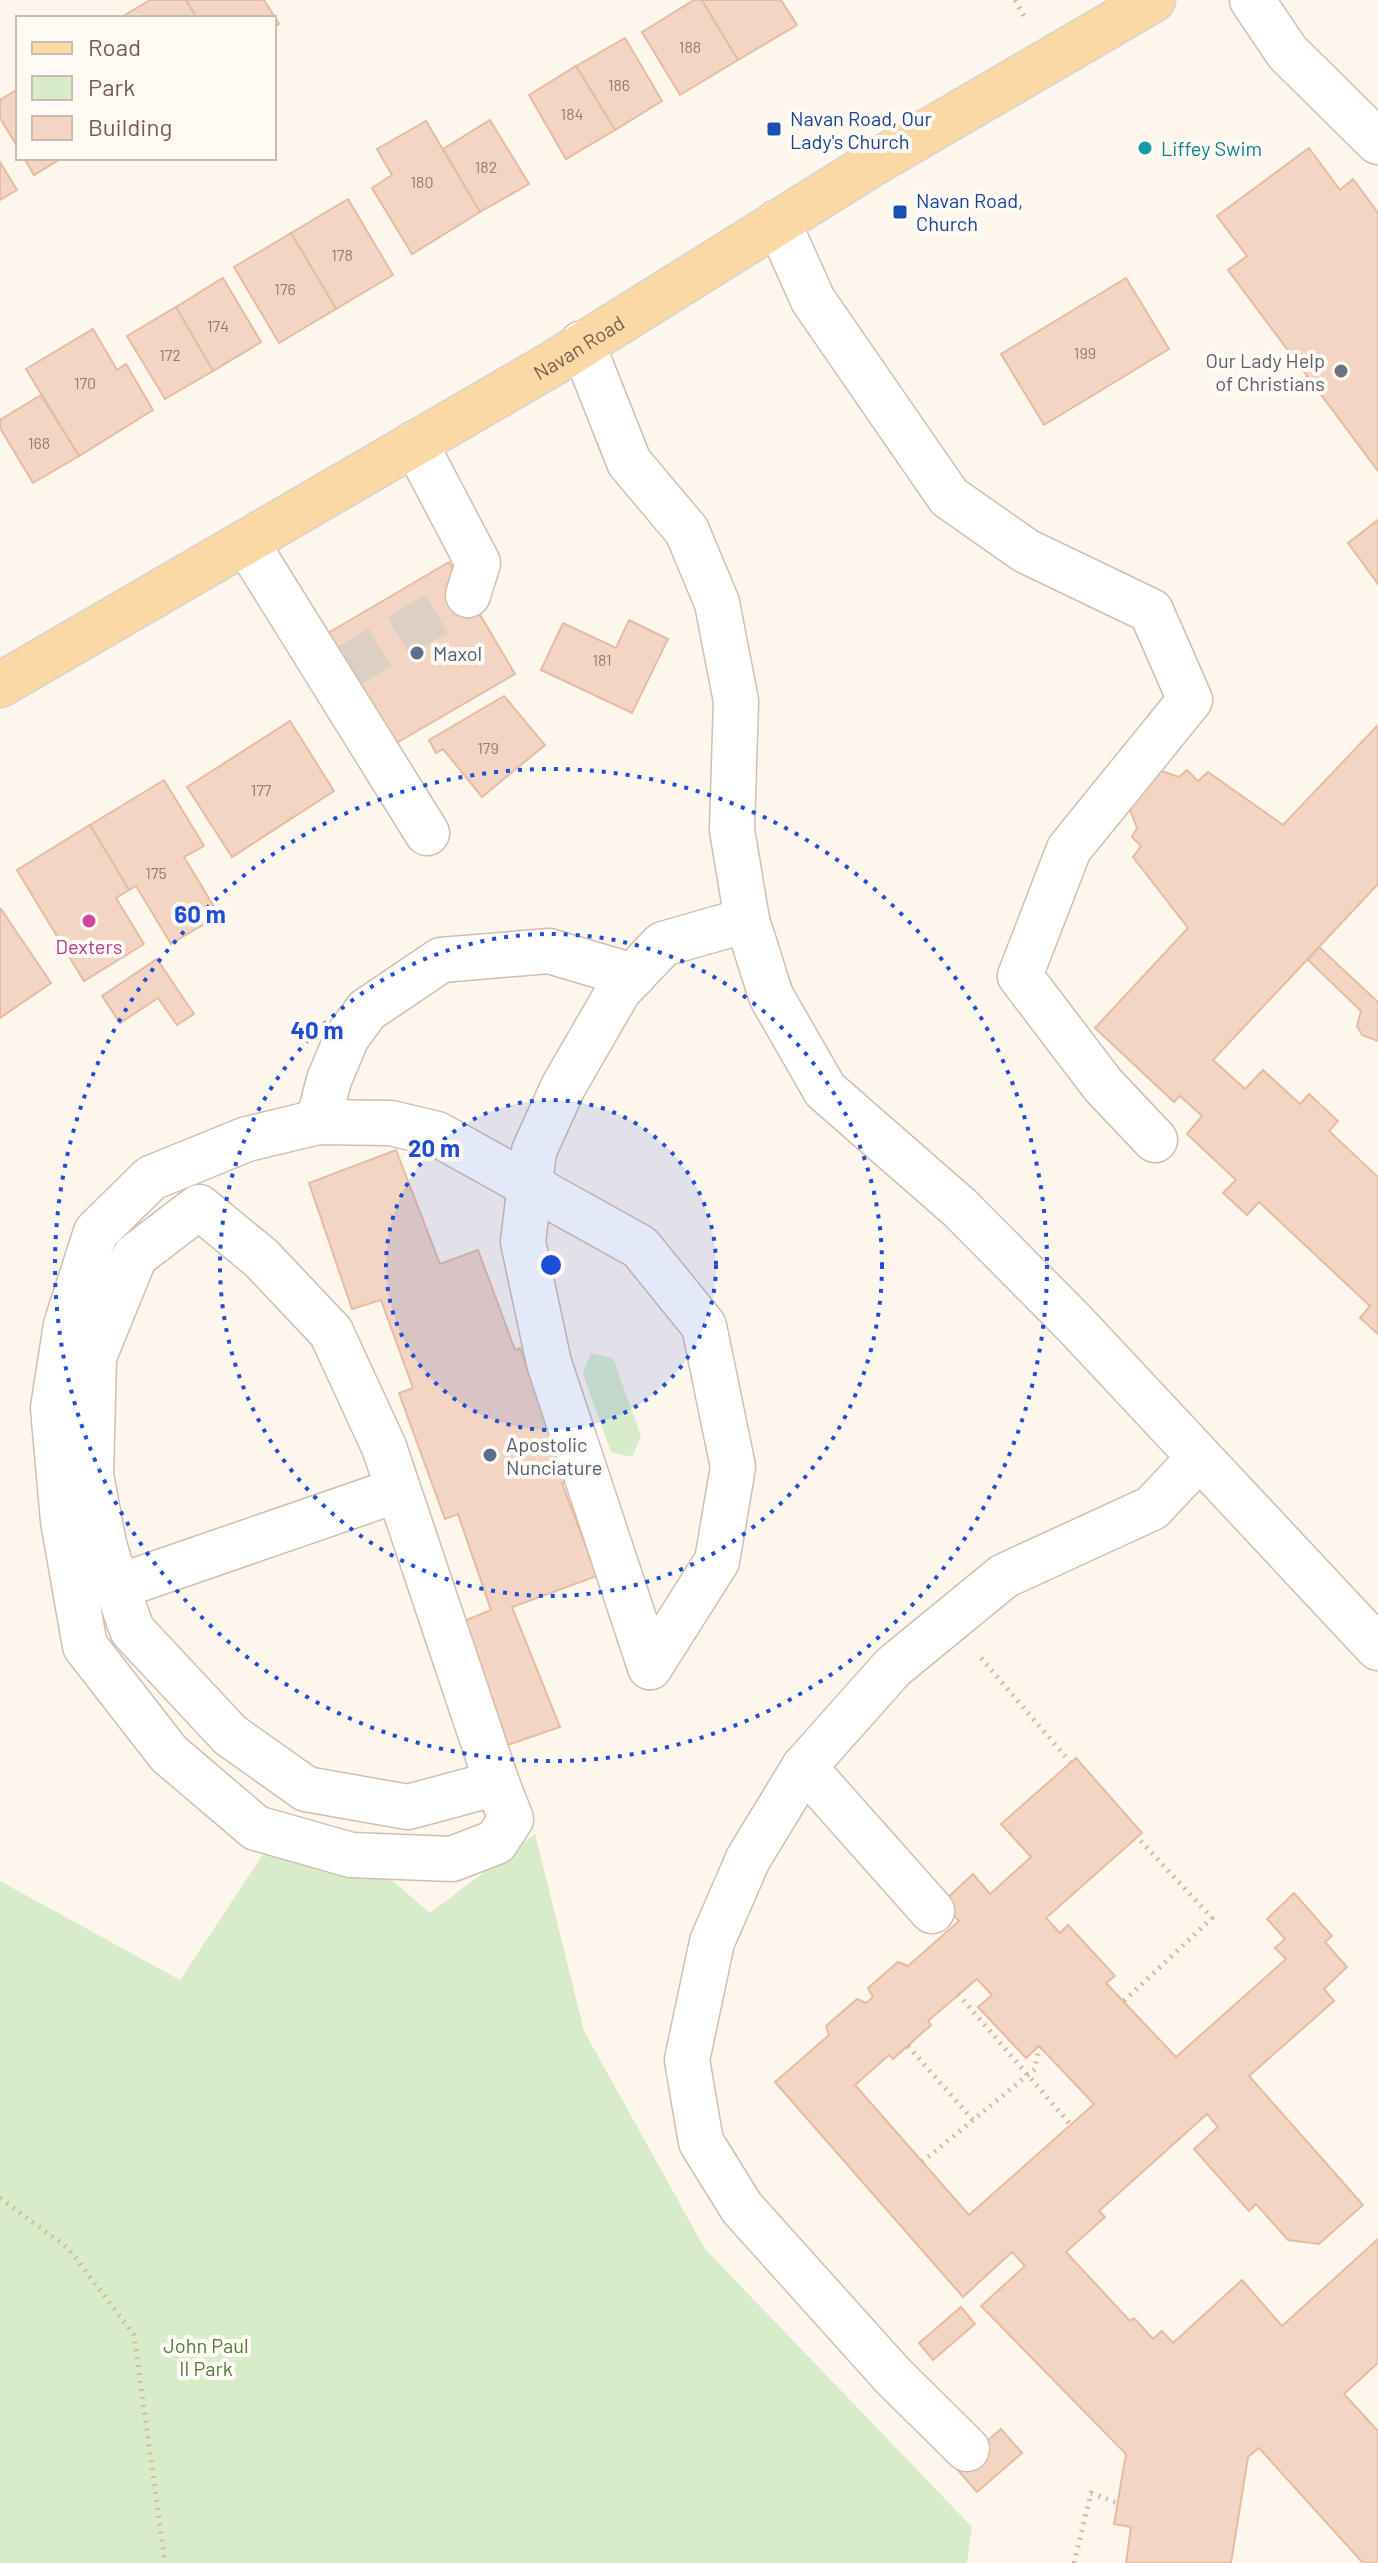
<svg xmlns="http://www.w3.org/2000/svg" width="1378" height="2563" viewBox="0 0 1378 2563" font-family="Barlow,sans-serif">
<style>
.green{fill:#d8ecc9}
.building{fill:#f3d5c3;stroke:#e6bba3;stroke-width:2;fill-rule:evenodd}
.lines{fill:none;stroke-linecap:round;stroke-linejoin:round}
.minor-tunnel{stroke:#dcd0c4;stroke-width:44;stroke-dasharray:44 22;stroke-linecap:butt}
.minor-casing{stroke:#d1beb0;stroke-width:47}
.major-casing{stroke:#dad1cd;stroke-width:47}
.path{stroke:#d9b8a5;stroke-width:5;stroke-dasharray:2 6;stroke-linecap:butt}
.minor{stroke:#fff;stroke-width:44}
.major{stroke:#fbd9a5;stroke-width:44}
.ring{fill:none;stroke:#1d4ed8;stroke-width:4;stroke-dasharray:4 8}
.transit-dot{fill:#1a4fb4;stroke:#fffaf3;stroke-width:3}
.culture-dot{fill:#0f9aa8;stroke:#fffaf3;stroke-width:3}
.worship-dot{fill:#6b7280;stroke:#fffaf3;stroke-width:3}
.service-dot{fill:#5c6f8a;stroke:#fffaf3;stroke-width:3}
.hotel-dot{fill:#d1479c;stroke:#fffaf3;stroke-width:3}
.labels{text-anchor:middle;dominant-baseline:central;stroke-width:8;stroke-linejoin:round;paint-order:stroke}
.number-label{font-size:16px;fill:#987a6a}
.transit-label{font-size:20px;fill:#164399;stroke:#fffaf3;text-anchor:start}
.culture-label{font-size:20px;fill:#0d838f;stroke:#fffaf3;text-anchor:start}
.street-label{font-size:20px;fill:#7a5c4d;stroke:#fffaf3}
.worship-label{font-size:20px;fill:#5b616d;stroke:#fffaf3;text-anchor:end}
.service-label{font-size:20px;fill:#4e5e75;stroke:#fffaf3;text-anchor:start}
.hotel-label{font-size:20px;fill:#b23c85;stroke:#fffaf3}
.park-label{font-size:20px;fill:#537a41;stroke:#fffaf3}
.centre{fill:#1d4ed8;stroke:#fffaf3;stroke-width:4}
.ring-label{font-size:24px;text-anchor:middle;font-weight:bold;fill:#1d4ed8;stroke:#fffaf3;stroke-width:8;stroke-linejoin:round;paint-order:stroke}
</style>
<rect width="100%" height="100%" fill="#fdf6ec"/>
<g class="green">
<path d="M591,1353L613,1358L641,1436L632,1457L611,1452L583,1374Z"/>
<path d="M535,1834L584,2031L705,2249L972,2527L967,2563H0V1881L180,1980L269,1845L387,1876L430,1913Z"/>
</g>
<g class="building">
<path d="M150,0H186L197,18H120Z"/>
<path d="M186,0H264L279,24L274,27V18H197Z"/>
<path d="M694,0H702L738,60L680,95L642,32Z"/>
<path d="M702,0H781L797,25L738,60Z"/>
<path d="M625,38L662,101L615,130L576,66Z"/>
<path d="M576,66L615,130L566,159L529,95Z"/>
<path d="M18,89V148L0,118V100Z"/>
<path d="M490,120L529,184L480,212L443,149Z"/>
<path d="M426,121L480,212L412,254L372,188L392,175L377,149Z"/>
<path d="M1309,148L1340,190L1353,179L1378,213V471L1228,270L1247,256L1217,216Z"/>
<path d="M24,158H62L34,175Z"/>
<path d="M0,162L17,190L0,200Z"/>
<path d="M348,199L393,275L336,309L291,233Z"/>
<path d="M291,233L336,309L279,343L234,267Z"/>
<path d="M223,278L261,342L213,371L176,307Z"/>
<path d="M1126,278L1169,349L1044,425L1001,354Z"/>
<path d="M176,307L213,371L165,399L127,336Z"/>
<path d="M93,329L117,370L126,364L153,410L79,456L26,369Z"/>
<path d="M41,395L79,456L33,483L0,428V420Z"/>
<path d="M1378,520V584L1348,543Z"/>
<path d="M449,562L515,674L388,748L323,636Z"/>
<path d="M629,620L668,639L632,713L541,670L563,623L616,648Z"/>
<path d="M504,696L545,745L482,797L443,749L436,753L429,740Z"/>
<path d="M290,721L334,791L232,857L187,787Z"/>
<path d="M1378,725V884L1213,1060L1245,1089L1263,1070L1300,1104L1309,1094L1338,1121L1329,1131L1378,1177V1334L1360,1318L1370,1306L1259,1202L1247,1215L1223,1193L1236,1180L1187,1134L1202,1116L1180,1096L1174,1102L1095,1028L1188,928L1133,857L1141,846L1132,837L1137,828L1128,805L1156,769L1179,777L1187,770L1198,781L1208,772L1283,825Z"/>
<path d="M164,780L204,846L184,857L219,915L171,944L136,886L129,890L90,825Z"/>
<path d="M90,825L129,890L116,898L144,944L84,981L17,870Z"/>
<path d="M1,909L51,983L0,1018V910Z"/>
<path d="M1319,947L1378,1002V1041L1362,1035L1357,1026L1361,1011L1308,960Z"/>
<path d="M157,959L194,1014L177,1025L158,998L120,1023L102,996Z"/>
<path d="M396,1150L440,1264L478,1250L515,1350L520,1348L569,1481L562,1483L597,1576L512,1607L560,1727L499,1748L452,1626L491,1610L458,1514L445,1519L399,1393L413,1388L381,1300L352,1309L309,1183Z"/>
<path d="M1076,1758L1142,1833L1046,1918L1060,1933L1068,1925L1115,1976L1106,1983L1176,2057L1286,1959L1275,1948L1285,1939L1267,1919L1294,1893L1332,1936L1325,1942L1347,1967L1324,1989L1334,2001L1249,2076L1363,2205L1319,2244L1288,2240L1256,2204L1249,2211L1194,2149L1218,2127L1207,2114L1099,2211L1105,2217L1066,2252L1130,2321L1134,2318L1153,2339L1162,2331L1173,2343L1242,2280L1282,2326L1378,2239V2363L1344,2394L1378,2431V2563H1363L1259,2448L1248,2457L1231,2563H1126L1131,2527L1114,2524L1126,2454L981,2306L1025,2266L1012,2252L963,2297L775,2082L829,2035L826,2026L857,1999L866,2003L873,1997L868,1988L898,1962L908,1966L959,1921L942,1903L973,1874L990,1894L1031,1857L1001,1824ZM977,1979L992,1995L978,2007L1026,2058L1039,2046L1094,2104L969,2215L855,2085L889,2055L893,2059L931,2025L928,2021Z"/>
<path d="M961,2307L975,2324L933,2360L919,2343Z"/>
<path d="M1001,2429L1022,2453L977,2492L956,2468Z"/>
</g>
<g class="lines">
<path class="minor-tunnel" d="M342,670L468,595"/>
<defs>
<g id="minor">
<path d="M1252,0L1287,52L1378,142"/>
<path d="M778,222L813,300L949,497L1026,551L1151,611L1190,700L1069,849L1020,976L1103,1085L1155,1140"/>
<path d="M582,343L629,462L687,531L717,603L736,701L732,830L747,920L771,996L825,1090L960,1208L1075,1324L1378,1648"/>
<path d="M415,443L478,563L468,595"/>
<path d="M246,542L427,833"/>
<path d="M318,1122L329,1080L347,1037L367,1010L441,960L549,951L633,976"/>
<path d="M117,1587L132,1630L230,1735L306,1789L408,1807L497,1783L384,1447L331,1332L261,1258L199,1207L135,1256L94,1357L91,1475L104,1544L117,1587L398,1490"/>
<path d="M650,1667L549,1363L523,1242L534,1151L563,1087L619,990L663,944L747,920"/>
<path d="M804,1767L932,1911"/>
<path d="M497,1783L511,1819L496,1842L452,1859L351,1855L256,1828L169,1754L85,1646L63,1521L53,1408L66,1325L96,1232L151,1178L247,1139L318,1122L391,1123L437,1134L640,1247L704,1326L733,1467L717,1561L650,1667"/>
<path d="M967,2449L894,2377L742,2208L701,2142L687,2060L712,1942L748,1859L804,1767L893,1667L1004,1576L1152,1508L1199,1458"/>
</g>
<g id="major">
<path id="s1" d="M0,685L552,364L872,164L1153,0"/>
</g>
</defs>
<use href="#minor" class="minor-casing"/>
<use href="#major" class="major-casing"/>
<g class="path">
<path d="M1015,0L1024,16"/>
<path d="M981,1658L1071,1763"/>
<path d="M958,1994L1070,2124"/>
<path d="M1124,2001L1212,1918L1137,1837"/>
<path d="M908,2046L973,2120"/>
<path d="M922,2162L1035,2069L1039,2046"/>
<path d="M0,2198L68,2248L134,2335L165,2563"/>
<path d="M1074,2563L1091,2493L1117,2503"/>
</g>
<use href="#minor" class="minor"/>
<use href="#major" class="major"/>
</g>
<circle cx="551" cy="1265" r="165" fill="#1d4ed8" fill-opacity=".12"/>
<g class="ring">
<circle cx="551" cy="1265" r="165"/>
<circle cx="551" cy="1265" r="331"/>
<circle cx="551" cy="1265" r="496"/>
</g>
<g class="transit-dot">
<rect x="766" y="121" width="16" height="16" rx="4"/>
<rect x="892" y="204" width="16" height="16" rx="4"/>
</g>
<circle class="culture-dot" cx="1145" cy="148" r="8"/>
<circle class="worship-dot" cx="1341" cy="371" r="8"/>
<g class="service-dot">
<circle cx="417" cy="653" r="8"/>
<circle cx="490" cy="1455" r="8"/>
</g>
<circle class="hotel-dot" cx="89" cy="921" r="8"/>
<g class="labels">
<g class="number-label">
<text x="690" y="46">188</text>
<text x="619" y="84">186</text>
<text x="572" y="113">184</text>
<text x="486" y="166">182</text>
<text x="422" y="181">180</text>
<text x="342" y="254">178</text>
<text x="285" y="288">176</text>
<text x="218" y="325">174</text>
<text x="1085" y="352">199</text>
<text x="170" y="354">172</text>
<text x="85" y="382">170</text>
<text x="39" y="442">168</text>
<text x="602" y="659">181</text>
<text x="488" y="747">179</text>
<text x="261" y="789">177</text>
<text x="156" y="872">175</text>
</g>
<g class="transit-label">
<text x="790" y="118">Navan Road, Our<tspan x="790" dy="23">Lady's Church</tspan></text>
<text x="916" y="200">Navan Road,<tspan x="916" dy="23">Church</tspan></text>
</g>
<g class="culture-label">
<text x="1161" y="148">Liffey Swim</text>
</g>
<g class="street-label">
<text stroke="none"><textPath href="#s1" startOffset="670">Navan Road</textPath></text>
</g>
<g class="worship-label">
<text x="1325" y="360">Our Lady Help<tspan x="1325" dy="23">of Christians</tspan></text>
</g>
<g class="service-label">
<text x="433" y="653">Maxol</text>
<text x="506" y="1444">Apostolic<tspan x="506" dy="23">Nunciature</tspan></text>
</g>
<g class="hotel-label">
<text x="89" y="946">Dexters</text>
</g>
<g class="park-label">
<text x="206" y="2345">John Paul<tspan x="206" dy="23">II Park</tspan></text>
</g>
</g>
<circle cx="551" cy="1265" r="12" class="centre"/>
<g class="ring-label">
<text x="200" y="923">60 m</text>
<text x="317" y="1039">40 m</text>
<text x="434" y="1157">20 m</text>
</g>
<rect x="16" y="16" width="260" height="144" fill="#fffaf3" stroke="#cabbb1" stroke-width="2"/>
<rect x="32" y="42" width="40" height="12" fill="#fbd9a5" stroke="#cabbb1" stroke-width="2"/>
<text x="88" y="56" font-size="24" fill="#7a5c4d">Road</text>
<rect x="32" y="76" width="40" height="24" fill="#d8ecc9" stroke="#cabbb1" stroke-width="2"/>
<text x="88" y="96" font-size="24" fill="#7a5c4d">Park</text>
<rect x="32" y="116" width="40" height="24" fill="#f3d5c3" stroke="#cabbb1" stroke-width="2"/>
<text x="88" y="136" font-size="24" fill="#7a5c4d">Building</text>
</svg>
